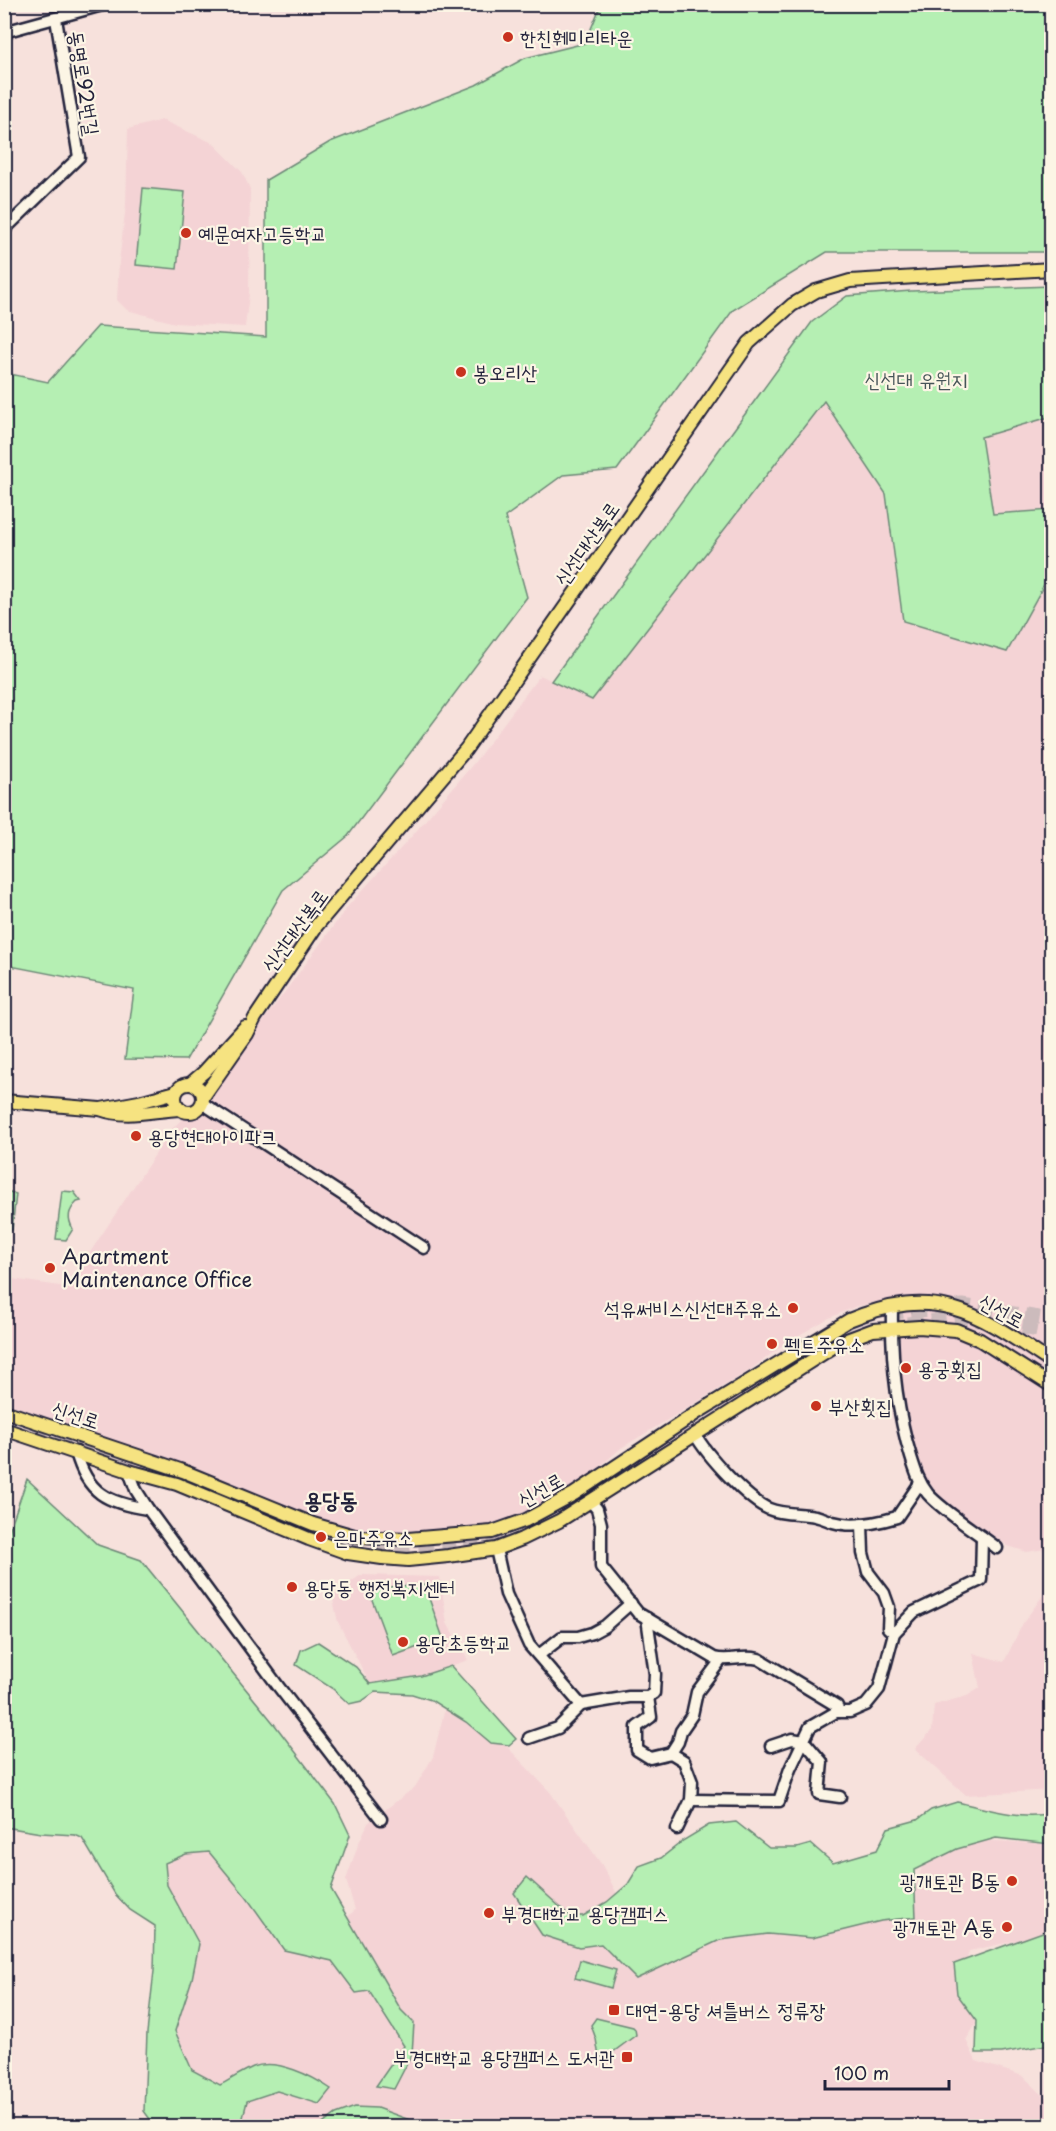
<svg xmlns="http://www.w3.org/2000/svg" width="1056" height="2131" viewBox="0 0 1056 2131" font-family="'Playpen Sans','Poor Story',sans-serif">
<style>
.built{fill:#f4d3d5}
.green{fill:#b5efb3;stroke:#6c8877;stroke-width:1.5}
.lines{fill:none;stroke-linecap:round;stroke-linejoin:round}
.highway-tunnel{stroke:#ccbbbc;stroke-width:15;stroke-dasharray:15 8;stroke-linecap:butt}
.minor-casing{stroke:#22223b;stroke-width:15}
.major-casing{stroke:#22223b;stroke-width:16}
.minor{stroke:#fcf5e5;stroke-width:10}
.major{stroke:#f6e381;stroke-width:12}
.poi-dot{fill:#c8321e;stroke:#fcf5e5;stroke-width:2}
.labels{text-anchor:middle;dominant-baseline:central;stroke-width:4.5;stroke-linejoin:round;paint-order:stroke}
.poi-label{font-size:20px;fill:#22223b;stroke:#fcf5e5;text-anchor:start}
.street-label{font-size:20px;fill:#22223b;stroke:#fcf5e5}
.park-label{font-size:20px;fill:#475559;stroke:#fcf5e5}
.quarter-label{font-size:22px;font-weight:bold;fill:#22223b;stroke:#fcf5e5}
</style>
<rect width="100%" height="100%" fill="#f7e1dc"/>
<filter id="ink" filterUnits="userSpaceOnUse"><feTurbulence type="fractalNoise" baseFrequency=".0167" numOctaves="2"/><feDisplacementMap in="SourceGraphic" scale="12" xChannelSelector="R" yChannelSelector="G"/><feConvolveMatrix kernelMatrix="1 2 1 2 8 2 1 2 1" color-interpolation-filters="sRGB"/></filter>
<g filter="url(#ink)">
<g class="built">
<path d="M162,120L213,143L242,172L250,189L249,294L245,327L175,323L127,310L117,300L119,262L126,205L128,129Z"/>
<path d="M824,400L886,494L903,621L1007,652L1051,572V1548L1027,1552L1008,1546L954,1509L931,1488L925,1480L904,1408L897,1348L884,1304L878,1303L857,1306L829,1318L787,1342L750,1370L621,1448L580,1484L528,1516L492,1528L422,1538L357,1535L5,1403V1278L67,1287L172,1129L216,1085L349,905L412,836L474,763L540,675L592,700Z"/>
<path d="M1051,410V510L993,514L981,436L1046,418Z"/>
<path d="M361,1575L440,1577L447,1623L468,1660L421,1676L370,1684L338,1622L332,1595Z"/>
<path d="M1051,1584V1790L966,1795L915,1749L932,1730L934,1705L967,1696L980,1688L973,1653L1004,1662L1023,1623Z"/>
<path d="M446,1704L498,1737L550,1792L602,1865L642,1942L719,1916L772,1935L825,1921L910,1904L926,1854L953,1836L995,1841L1051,1844V1933L969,1951L963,1973L976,2024L966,2040L976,2061L1023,2076L1051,2103V2126H233L174,2051V2013L192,1957L167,1885L166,1865L197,1844L223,1843L318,1946L355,1910L346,1880L358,1845L368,1823L415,1787L433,1757Z"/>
</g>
<g class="green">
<path d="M601,5H1051V252H827L733,310L617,470L563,475L505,517L527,597L348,836L283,890L186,1060L125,1059L134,990L5,965V373L48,382L98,326L266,337V180L330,142L476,85L525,58L585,43Z"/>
<path d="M143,188L185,192L177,269L136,265Z"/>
<path d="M1051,286V410L1046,418L981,437L993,514L1051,510V572L1007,652L903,621L886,494L824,401L592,700L551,681L812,322L847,296L911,291Z"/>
<path d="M4,1190L16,1194L12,1230L5,1232Z"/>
<path d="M62,1191L74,1192L81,1201L77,1202C68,1211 67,1218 73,1229L66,1240L56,1239Z"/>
<path d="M27,1479L98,1545L141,1560L275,1725L335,1804L350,1835L331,1889L401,2010L414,2023L412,2054L394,2089L376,2086L404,2046L369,1991L356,1993L332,1961L284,1950L247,1898L209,1852L186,1854L165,1863L167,1885L199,1944L192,1979L175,2031L192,2070L220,2085C231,2079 242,2072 253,2067C277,2058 312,2076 331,2089L319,2104L277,2091L247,2101L241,2126H155L144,2111L147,2033L154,1971L155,1926L130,1910L115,1894L82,1838L75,1835L41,1833L5,1827V1551L10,1528Z"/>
<path d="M424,1584L443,1638L393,1656L368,1589Z"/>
<path d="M318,1642L356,1667L370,1684L421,1676L451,1666L516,1739L509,1745L491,1743L466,1722L431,1700L412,1694L375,1692L362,1701L349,1704L333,1689L296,1665L301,1650Z"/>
<path d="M957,1802C987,1809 1021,1820 1051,1813V1844L996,1838L957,1849L914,1870L916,1917L881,1921L812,1938L768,1934L720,1940L636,1979L601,1944L579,1947L542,1935L514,1893L527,1877L570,1916H583L607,1902L628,1884L639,1866L661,1858L684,1840L709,1825L736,1822L769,1848H797L811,1844L833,1863L877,1850L888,1828L917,1820L931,1810Z"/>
<path d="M1051,1929V2044L1002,2053H976L977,2021L957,1994L954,1964Z"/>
<path d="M580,1960L616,1970L611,1988L575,1978Z"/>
<path d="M596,2018L633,2027L635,2029L636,2035L609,2055L599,2057L596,2039L591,2025Z"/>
<path d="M355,2107L377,2108L426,2126H320L336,2114Z"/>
</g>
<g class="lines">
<g class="highway-tunnel">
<path d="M888,1313L963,1306L1052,1320"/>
<path d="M908,1324L965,1318L1052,1332"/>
<path d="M34,1427L282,1517"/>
<path d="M328,1533L347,1540L372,1545L405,1546L486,1540L507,1532"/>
</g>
<defs>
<g id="minor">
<path d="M4,32L106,4"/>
<path d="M4,230L79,157L56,19"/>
<path d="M202,1103L424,1248"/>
<path d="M892,1307C891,1357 896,1408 911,1457C915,1470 919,1483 928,1494C943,1511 978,1533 997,1548"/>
<path d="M695,1434C706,1454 747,1500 769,1509C783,1515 801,1513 815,1516C821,1517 827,1520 833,1522C853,1528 877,1523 897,1517L920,1483"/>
<path d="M76,1452C87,1493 107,1503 148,1509"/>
<path d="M129,1471L136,1490L148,1509L278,1686L381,1819"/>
<path d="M591,1502L597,1509L601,1524V1567L638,1613L714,1658C729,1662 742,1655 759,1659L837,1706L839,1712"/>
<path d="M862,1524L863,1553L868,1572L884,1593L889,1607L888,1628L894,1633"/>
<path d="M496,1549L506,1594L529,1645L581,1705"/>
<path d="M647,1618L655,1674L654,1693L648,1697"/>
<path d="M539,1655L562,1637H578L592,1633L605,1626L631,1603"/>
<path d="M581,1705L629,1697H648L651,1717L637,1727V1750L650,1758L671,1753L684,1761L692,1782L691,1800L677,1829"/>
<path d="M529,1738L558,1728L581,1705"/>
<path d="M771,1746L792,1739L804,1741L822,1762L819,1794L840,1797"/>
<path d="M671,1753L678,1742L681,1731L692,1715L697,1692L721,1660"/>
<path d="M691,1800L779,1801L790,1769L810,1727L836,1712H850L866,1705L879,1689L894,1633L914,1612L981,1580L982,1537"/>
</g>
<g id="major">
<path d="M191,1083L204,1072L245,1027"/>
<circle cx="189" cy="1098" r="14"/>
<path d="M203,1097L247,1034L255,1018L317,925L466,749L749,343L792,305L816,291L850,281L1052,269"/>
<path d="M4,1101L100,1109C128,1119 152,1110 181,1109"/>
<path d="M101,1109L139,1102L176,1092"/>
<path d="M4,1411L183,1471L313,1524L358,1537L408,1539L492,1532L526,1520L574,1494L695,1414L849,1320C939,1283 978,1314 1052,1363"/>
<path d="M4,1429L129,1471L177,1484L309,1539L348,1553L382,1558L408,1560L448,1556L496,1549L522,1539L559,1521L841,1342L873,1330L919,1327L956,1330L980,1340L1052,1386"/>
</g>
</defs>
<use href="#minor" class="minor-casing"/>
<use href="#major" class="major-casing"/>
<use href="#minor" class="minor"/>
<use href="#major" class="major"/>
</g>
</g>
<g class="poi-dot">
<circle cx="508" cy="37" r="6"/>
<circle cx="186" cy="233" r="6"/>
<circle cx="461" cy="372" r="6"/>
<circle cx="136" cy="1136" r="6"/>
<circle cx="50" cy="1268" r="6"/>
<circle cx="793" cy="1308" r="6"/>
<circle cx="772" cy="1344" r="6"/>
<circle cx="906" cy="1368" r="6"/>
<circle cx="816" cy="1406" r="6"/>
<circle cx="321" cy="1537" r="6"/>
<circle cx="292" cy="1587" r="6"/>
<circle cx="403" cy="1642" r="6"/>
<circle cx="1012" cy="1881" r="6"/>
<circle cx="489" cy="1913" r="6"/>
<circle cx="1007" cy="1927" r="6"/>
<rect x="608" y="2004" width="12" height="12" rx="3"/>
<rect x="621" y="2051" width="12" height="12" rx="3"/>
</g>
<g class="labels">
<g class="poi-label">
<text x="520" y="37">한친훼미리타운</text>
<text x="198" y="233">예문여자고등학교</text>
<text x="473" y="372">봉오리산</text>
<text x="148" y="1136">용당현대아이파크</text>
<text x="62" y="1256">Apartment<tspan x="62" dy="23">Maintenance Office</tspan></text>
<text x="781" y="1308" text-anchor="end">석유써비스신선대주유소</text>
<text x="784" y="1344">펙트주유소</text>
<text x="918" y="1368">용궁횟집</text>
<text x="828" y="1406">부산횟집</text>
<text x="333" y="1537">은마주유소</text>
<text x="304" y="1587">용당동 행정복지센터</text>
<text x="415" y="1642">용당초등학교</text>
<text x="1000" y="1881" text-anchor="end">광개토관 B동</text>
<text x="501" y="1913">부경대학교 용당캠퍼스</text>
<text x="995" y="1927" text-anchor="end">광개토관 A동</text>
<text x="626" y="2010">대연-용당 셔틀버스 정류장</text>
<text x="615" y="2057" text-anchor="end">부경대학교 용당캠퍼스 도서관</text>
</g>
<g class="street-label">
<text transform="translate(85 83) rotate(81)">동명로92번길</text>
<text transform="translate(586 543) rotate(-55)">신선대산복로</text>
<text transform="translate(294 930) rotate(-54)">신선대산복로</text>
<text transform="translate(1002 1310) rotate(29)">신선로</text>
<text transform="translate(76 1414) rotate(18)">신선로</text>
<text transform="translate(540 1489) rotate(-29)">신선로</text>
</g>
<g class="park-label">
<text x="916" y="379">신선대 유원지</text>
</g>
<g class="quarter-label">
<text x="331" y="1498">용당동</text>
</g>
</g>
<rect width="1056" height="2131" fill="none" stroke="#fcf5e5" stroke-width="24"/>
<rect x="12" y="12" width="1032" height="2107" fill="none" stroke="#22223b" stroke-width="2" filter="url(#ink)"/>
<path d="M825 2080v9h124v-9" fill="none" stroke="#22223b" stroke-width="3"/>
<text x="834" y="2080" font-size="18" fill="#22223b" stroke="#fcf5e5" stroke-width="4.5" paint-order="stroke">100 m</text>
</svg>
